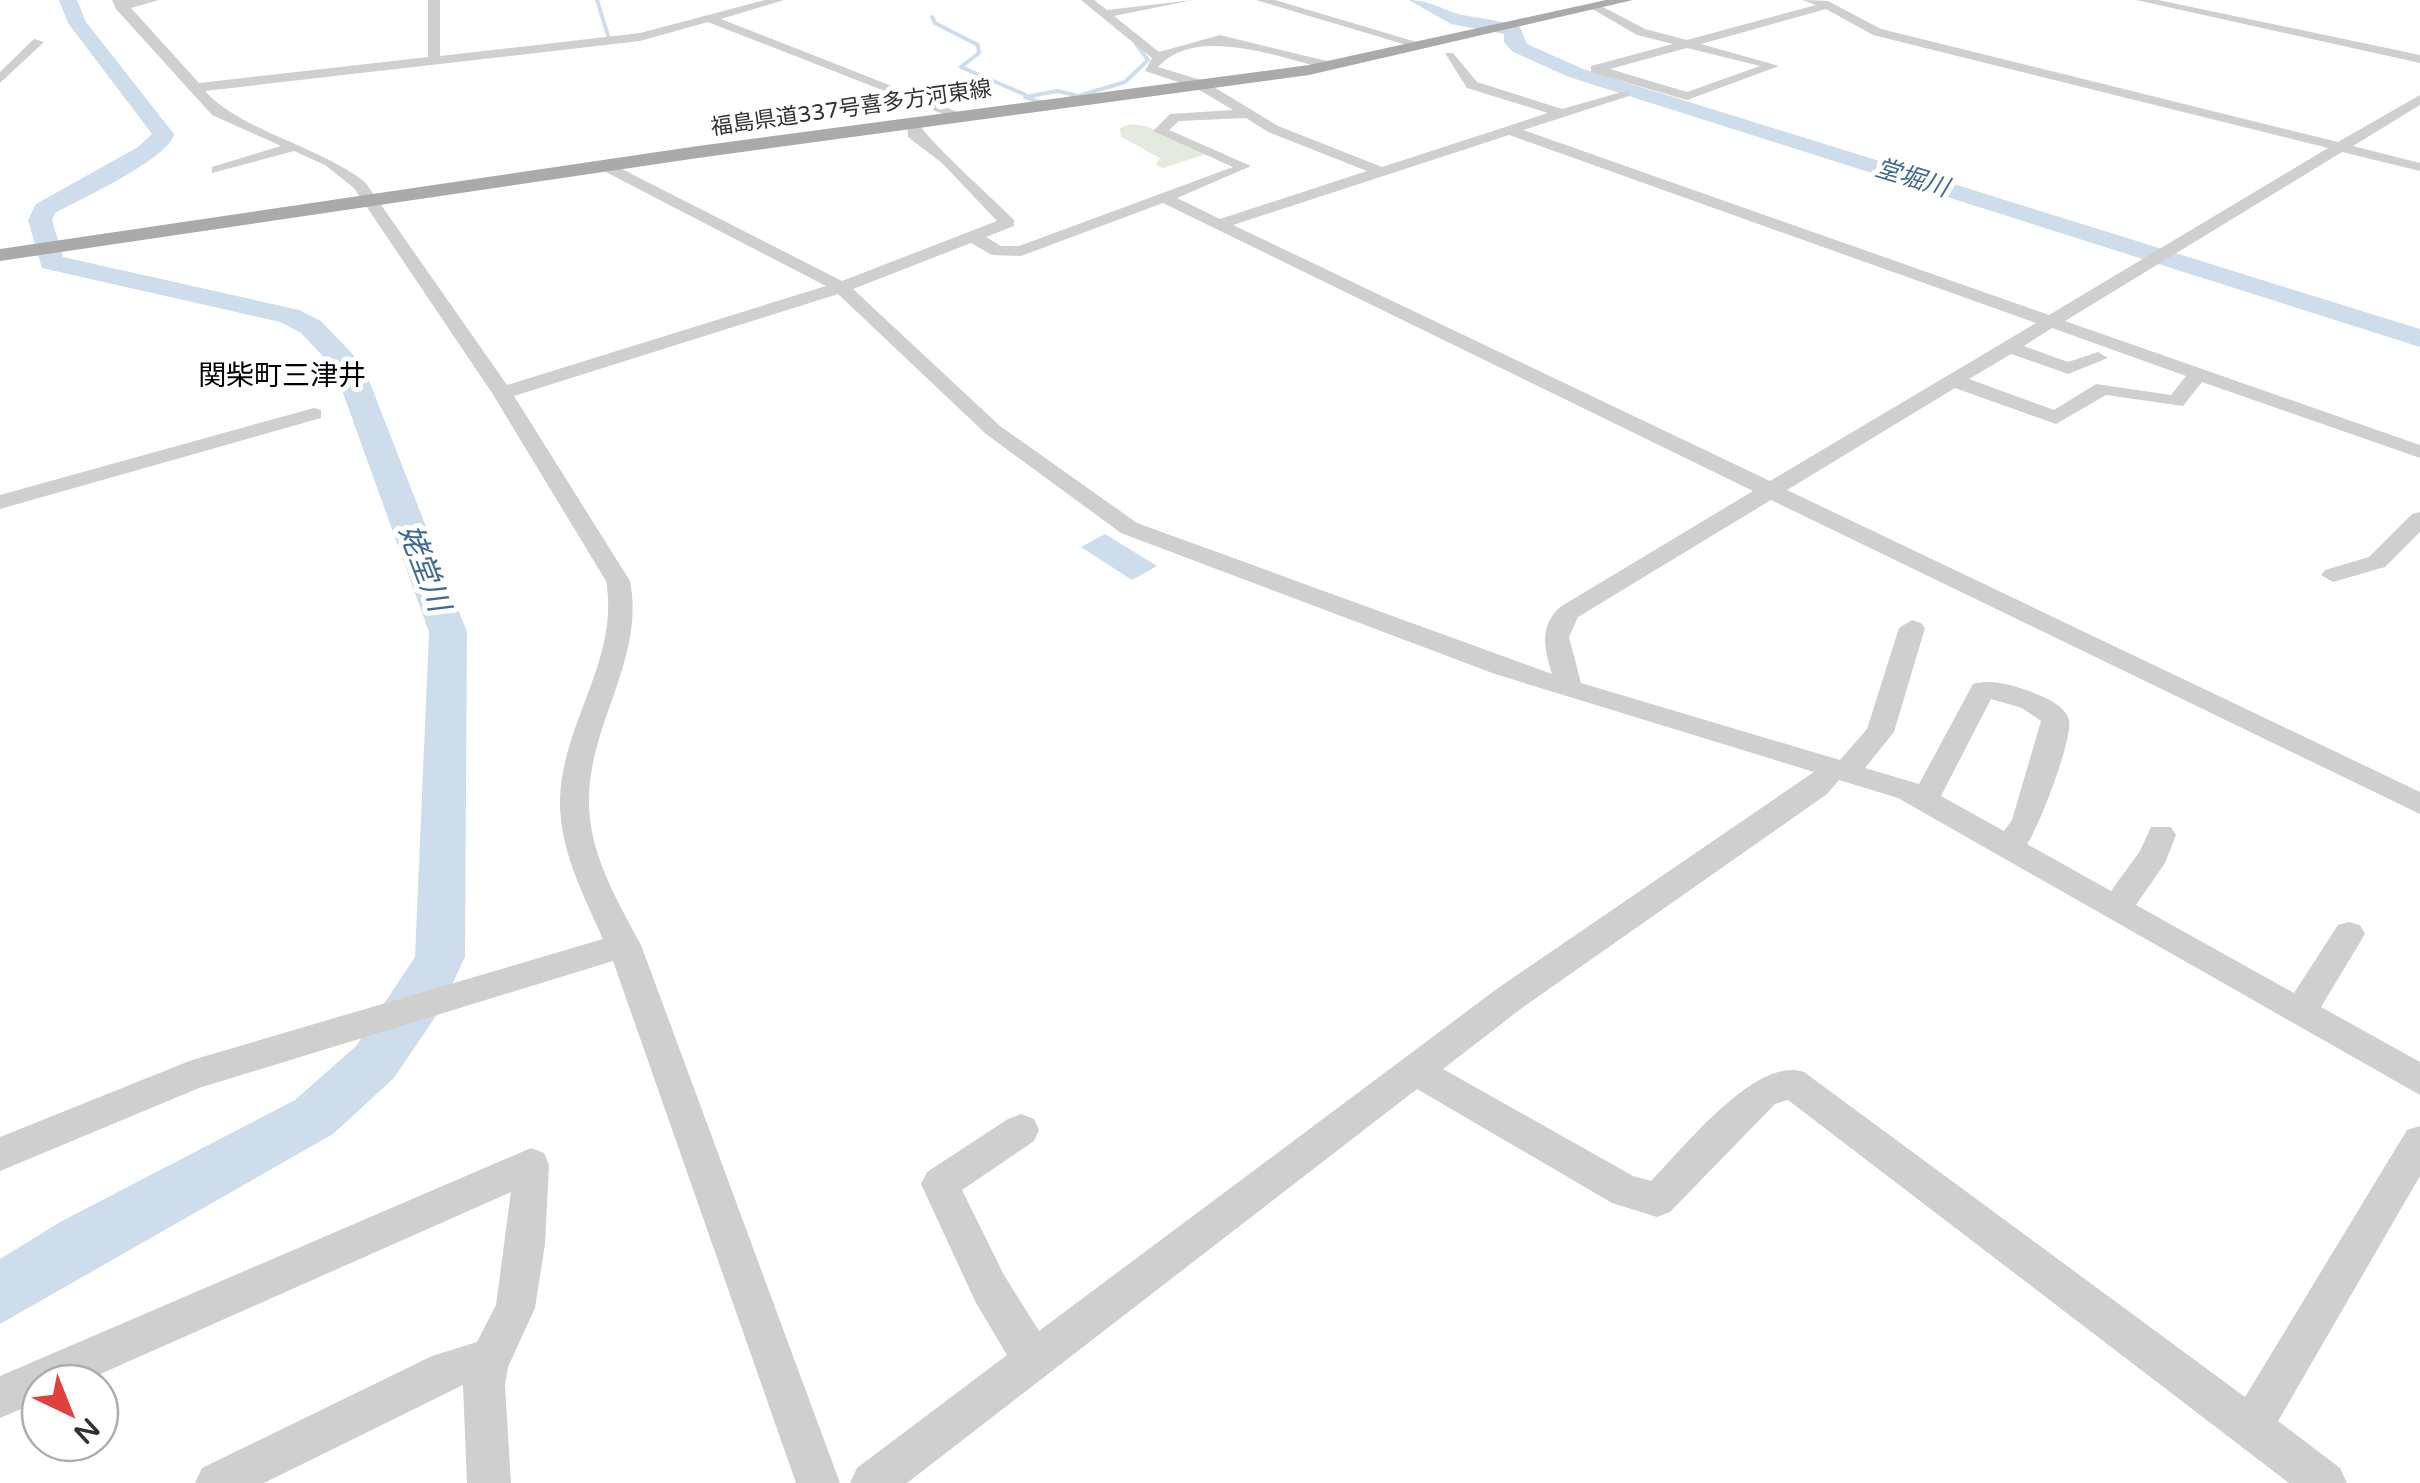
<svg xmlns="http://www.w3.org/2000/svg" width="2420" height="1483" viewBox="0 0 2420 1483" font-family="'Varela Round','Noto Sans JP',sans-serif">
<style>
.green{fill:#e3ebde}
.water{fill:#ceddec}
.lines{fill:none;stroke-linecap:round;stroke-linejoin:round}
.stream{stroke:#ceddec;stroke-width:4}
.river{fill:#ceddec;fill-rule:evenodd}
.minor{fill:#cfcfcf;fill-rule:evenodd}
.major{fill:#aaa;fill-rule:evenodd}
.labels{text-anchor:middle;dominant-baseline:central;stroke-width:10;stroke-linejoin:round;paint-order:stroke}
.far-street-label{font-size:22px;fill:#323232;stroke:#fff}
.far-water-label{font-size:25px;font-style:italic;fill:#416a93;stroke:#fff}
.far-quarter-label{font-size:28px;fill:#000;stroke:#fff}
.water-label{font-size:30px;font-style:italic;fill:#416a93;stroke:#fff}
</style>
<rect width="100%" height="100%" fill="#fff"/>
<path class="green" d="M1130,124L1146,126L1207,154L1163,168L1156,165L1160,158L1121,137L1120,128Z"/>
<path class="water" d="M1105,534L1157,566L1132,580L1081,547Z"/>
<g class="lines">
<g class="stream">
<path d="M597,0L609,39"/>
<path d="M932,17L935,23L978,45L979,53L961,67L1026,95"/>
<path d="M1068,99L1125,82L1148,60L1136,44"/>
<path d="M1045,104L1025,97L1057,91L1075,95"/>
</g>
<g class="river">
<path d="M59,0H77L86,22L174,134C170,158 79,200 55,213L52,220L63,257L299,310L321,321L363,365L467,632L465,957L440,1010L394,1078L333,1134L0,1324V1259L62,1221L295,1100L356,1046L415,957L429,632L334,368L301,333L280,322L42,268L28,220L36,204L138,147L152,134L68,23Z"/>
<path d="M1409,0C1432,0 1443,11 1463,15C1483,19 1500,20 1520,27L1527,44L1583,69L2420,329V347L1569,77L1513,52L1504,42V34L1451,24Z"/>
</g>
<g class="minor">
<path d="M112,0H159L131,8L199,83L428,57V0H440V56L640,33L765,0H784L721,19L968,116L956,119L708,22L640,41L205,91C241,131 317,145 365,182L507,385L826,286L600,169V163H610L842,281L997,221L942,163L908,137L907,120H917C922,136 995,200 1014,220V226L986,237L1001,246H1019L1233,167L1153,131L1170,114L1233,110L1196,88L1145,71L1152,58L1081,0H1094L1107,10L1193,0L1114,16L1159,52L1220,35L1335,63L1330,70C1282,58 1196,24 1158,67L1204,81L1278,126L1382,167L1548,113L1467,88L1445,53H1453L1477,82L1562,109L1629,90V96L1523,130L2049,315L2328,148L1873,35L1826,9L1701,44L1779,66L1687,100L1591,72V66L1673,44L1637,35L1589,7L1599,5L1645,29L1687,40L1816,5L1802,0L1828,1L1881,29L2338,142L2420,95V105L2353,146L2420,163V171L2342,152L2065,321L2420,445V458L2202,382L2183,406L2106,395L2056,424L1955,388L1787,490L2420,792V814L1771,500L1578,617L1569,637L1581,683L1840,760L1867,729L1899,628L1912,620L1921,623L1925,628L1894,732L1865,768L1919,784L1973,684C1991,679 2009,684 2026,690C2040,695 2065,704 2069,720C2073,739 2039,827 2027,844L2111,891L2140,851L2151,827H2171L2176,835L2165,863L2136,905L2294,993L2338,925L2349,922L2360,925L2365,934L2321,1007L2420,1062V1095L1898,798L1839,780L1827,794L1522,1008L1443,1069L1633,1176L1651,1181C1683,1149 1756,1055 1804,1072L2245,1397L2407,1130L2420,1126V1176L2278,1421L2340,1468L2347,1483H2289L1788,1100L1775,1104L1670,1212L1657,1217L1612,1203L1417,1089L907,1483H850L857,1468L1007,1355L976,1303L921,1184L927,1172L1008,1119L1021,1114L1034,1119L1039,1130L1034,1141L962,1190L1004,1275L1039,1331L1498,988L1814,772L1495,674L1121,533L986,434L838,294L514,396L630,581C645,657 591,721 589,796C587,851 617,900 641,945L840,1483H796L613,961L199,1088L0,1171V1137L192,1060L603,939C583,894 559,849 560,799C562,723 620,659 606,581L492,393L354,188L325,165L294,151L212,173V167L281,146L212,115L116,9ZM1687,48L1760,66L1687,92L1610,69ZM1246,118L1268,132L1367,171L1220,219L1177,198L1251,166L1169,130L1179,121ZM1509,135L2036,323L1770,481L1233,225ZM1163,203L1753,491L1560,607C1539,627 1544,648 1552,674L1137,523L1000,426L853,289L971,243L992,255L1021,256ZM2052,328L2186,376L2171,395L2096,384L2054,410L1969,379L2011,354L2068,374L2108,358L2098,352L2068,362L2024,346ZM1991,699L2022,708L2041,721L2012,820L2004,831L1941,796Z"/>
<path d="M1256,0H1275L1430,46L1420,49Z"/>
<path d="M2136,0H2158L2420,55V63Z"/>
<path d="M34,39L44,42L0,83V72Z"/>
<path d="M314,408L321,410V418L0,509V495Z"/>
<path d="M2420,512V532L2385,567L2333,582L2321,575L2325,570L2369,557L2412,514Z"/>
<path d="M531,1148L544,1153L549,1165L545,1244L535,1308L508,1367L505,1385L511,1483H467L463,1385L264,1483H195L202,1468L432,1356L477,1342L496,1305L511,1192L80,1383H40V1401L0,1418V1376Z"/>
</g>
<path class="major" d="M1606,0H1633L1309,75L698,158L0,261V249L698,146L1309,65Z"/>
</g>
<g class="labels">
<g class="far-street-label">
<text transform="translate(851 108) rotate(-8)">福島県道337号喜多方河東線</text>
</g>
<g class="far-water-label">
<text transform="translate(1912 178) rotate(17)">堂堀川</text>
</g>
<g class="far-quarter-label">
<text x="282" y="376">関柴町三津井</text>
</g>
<g class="water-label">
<text transform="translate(424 568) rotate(69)">姥堂川</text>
</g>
</g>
<g transform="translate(70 1413) rotate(137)"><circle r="48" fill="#ffffff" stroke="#adadad" stroke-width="2.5"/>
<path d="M0-8L18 38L0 25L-18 38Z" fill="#e1413c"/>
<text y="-15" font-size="28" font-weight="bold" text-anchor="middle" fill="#323232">N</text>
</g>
</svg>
